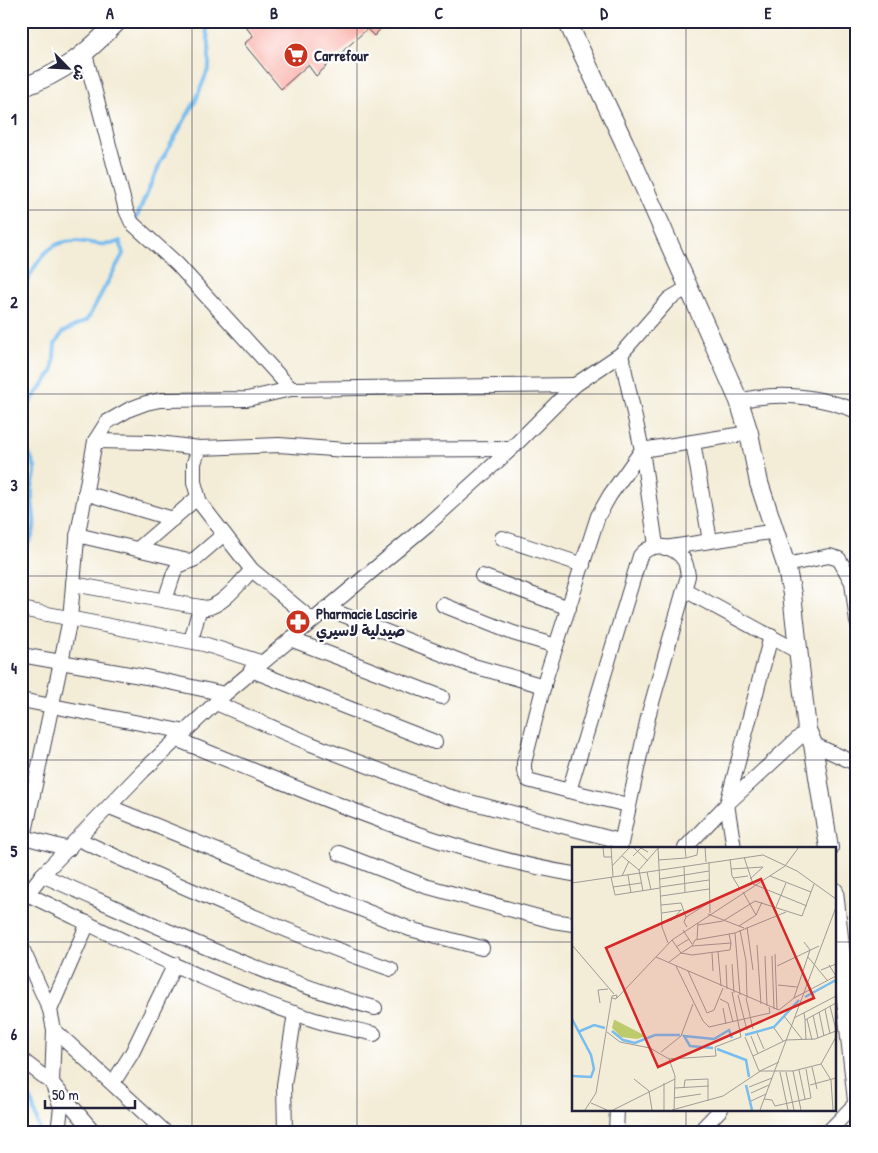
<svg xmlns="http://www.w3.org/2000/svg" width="878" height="1153" viewBox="0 0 878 1153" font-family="'Patrick Hand','Playpen Sans Arabic',sans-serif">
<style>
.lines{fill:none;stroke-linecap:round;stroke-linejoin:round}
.stream{stroke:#78bdef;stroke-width:4}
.building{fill:#f9a9a1}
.minor-casing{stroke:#414052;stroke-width:16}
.tertiary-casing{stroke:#414052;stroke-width:20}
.minor{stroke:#fff;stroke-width:14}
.tertiary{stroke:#fff;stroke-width:18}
.grid{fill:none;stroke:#22223b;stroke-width:1;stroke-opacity:0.55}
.labels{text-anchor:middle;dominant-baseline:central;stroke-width:4.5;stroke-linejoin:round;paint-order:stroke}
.poi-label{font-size:15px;font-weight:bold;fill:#22223b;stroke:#fff;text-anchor:start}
.inset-river{fill:none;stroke:#78bdef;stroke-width:2.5}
.inset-road{fill:none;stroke:#9f9b98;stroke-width:1}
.view{fill:#d62828;fill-opacity:0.15;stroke:#d62828;stroke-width:2.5}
.inset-edge{fill:none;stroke:#22223b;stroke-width:2.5}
.neatline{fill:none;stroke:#22223b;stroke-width:2}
.grid-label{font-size:16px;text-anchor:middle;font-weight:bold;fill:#22223b}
</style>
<rect width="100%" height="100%" fill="#fff"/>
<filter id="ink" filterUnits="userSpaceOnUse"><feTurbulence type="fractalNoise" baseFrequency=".02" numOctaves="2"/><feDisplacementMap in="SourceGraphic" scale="10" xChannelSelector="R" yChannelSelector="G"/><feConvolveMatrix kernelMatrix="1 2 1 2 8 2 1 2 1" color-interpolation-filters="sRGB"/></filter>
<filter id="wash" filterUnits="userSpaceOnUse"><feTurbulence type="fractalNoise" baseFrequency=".0096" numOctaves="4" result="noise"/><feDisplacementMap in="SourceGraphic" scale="20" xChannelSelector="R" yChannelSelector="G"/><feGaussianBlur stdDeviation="1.12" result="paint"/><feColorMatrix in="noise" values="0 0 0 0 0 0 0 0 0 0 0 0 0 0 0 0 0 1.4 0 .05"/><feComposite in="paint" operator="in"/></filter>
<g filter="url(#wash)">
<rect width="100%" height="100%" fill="#f3ecd6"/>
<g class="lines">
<g class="stream">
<path d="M135,221L160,163L196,100L209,67V43L204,21"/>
<path d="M21,293C36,265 46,235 85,242C98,244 108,247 120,241L123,254L87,320L63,332L55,344L53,371L25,409L21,418"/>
<path d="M21,432C24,445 31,456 35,468C36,474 33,481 32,487C30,517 44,526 21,553"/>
<path d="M21,1015L28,1041V1058"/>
<path d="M31,1099L40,1132"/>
</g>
</g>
<g id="blocks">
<path class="building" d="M241,21H388L374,36L367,29L316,76L308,65L281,89L244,44L253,36Z"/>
</g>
</g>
<g filter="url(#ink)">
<use href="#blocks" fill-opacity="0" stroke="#414052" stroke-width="1"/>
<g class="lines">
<defs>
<g id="minor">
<path d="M85,54L126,210L132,223L177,264L291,389"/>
<path d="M739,401C778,391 819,396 857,411"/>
<path d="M95,441L151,442L199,448"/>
<path d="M693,442L710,541"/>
<path d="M85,493L173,519"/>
<path d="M77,535L188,561"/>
<path d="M502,538L583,565"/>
<path d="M656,545L642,450L749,433"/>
<path d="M139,548L198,497"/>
<path d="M665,548L776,531"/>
<path d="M786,565L829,556L839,559L852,582L857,622"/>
<path d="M482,576L569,608"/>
<path d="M73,584L206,608C224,605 240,582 252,570"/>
<path d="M685,590L797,651"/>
<path d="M165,600L174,573L178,566L195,559L224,534"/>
<path d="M443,605L513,633L556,646"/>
<path d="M326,608L470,665L544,686"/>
<path d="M21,609L204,644L260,662"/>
<path d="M312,620L252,570L200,503L194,482V463L199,448L279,445L345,450L511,449"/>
<path d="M290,639L442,697"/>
<path d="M191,641L200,607"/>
<path d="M21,655L146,677L225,694"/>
<path d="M251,670L435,742"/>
<path d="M21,700L186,732"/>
<path d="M216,703L311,744L447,796L620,841"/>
<path d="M178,740C307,791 435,851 573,874"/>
<path d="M813,744L857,764"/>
<path d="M569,791L528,780L524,771V763L546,677L598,516L610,495L642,450L621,354"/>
<path d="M110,807L410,929L482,948"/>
<path d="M78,839C181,887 284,932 391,969"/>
<path d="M620,848L649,713L688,576C687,571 687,565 684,560C674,545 651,541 640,556L569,791L628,805"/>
<path d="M685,848L727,804L807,730"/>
<path d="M734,848L727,804L771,636"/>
<path d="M69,849L24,837L70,619L77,539L95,441L107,422L130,409L146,403L160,400L247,399L291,389L575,385"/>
<path d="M339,853L425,886L553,921L573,924"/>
<path d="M42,875C151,923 260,976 375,1008"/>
<path d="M27,894C121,939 215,989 315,1020C334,1026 355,1029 374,1034"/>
<path d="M21,902L42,875L143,771L225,694L427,525L511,449L575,385L621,354L669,299L689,287"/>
<path d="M21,946L50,1010L54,1030L52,1083L61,1107L58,1132"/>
<path d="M50,1010L88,923"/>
<path d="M54,1030L165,1132"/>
<path d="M21,1059L52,1083L94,1132"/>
<path d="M113,1083L132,1053L175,964"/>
<path d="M285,1132L284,1085L295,1013"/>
<path d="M616,1132L617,1109"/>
<path d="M699,1132L721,1109"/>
<path d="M828,1132L857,1102"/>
</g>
<g id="tertiary">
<path d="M567,21L624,142L739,401L749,433L759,483L786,565L792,594L807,730L813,744L829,848"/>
<path d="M21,88C65,72 86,54 118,21"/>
<path d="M834,891L857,1101"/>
</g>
</defs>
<use href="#minor" class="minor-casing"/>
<use href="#tertiary" class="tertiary-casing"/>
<use href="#minor" class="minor"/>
<use href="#tertiary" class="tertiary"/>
</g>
</g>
<path class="grid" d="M192,21V1132M357,21V1132M521,21V1132M686,21V848M21,210H857M21,394H857M21,576H857M21,760H857M21,942H573M834,942H857M686,1109V1132"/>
<defs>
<symbol id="supermarket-disc" viewBox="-11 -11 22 22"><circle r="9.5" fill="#c8321e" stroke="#fff"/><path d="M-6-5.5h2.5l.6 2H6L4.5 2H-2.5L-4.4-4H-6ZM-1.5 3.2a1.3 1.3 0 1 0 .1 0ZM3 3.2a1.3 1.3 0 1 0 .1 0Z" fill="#fff"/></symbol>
<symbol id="pharmacy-disc" viewBox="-11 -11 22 22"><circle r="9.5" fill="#c8321e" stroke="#fff"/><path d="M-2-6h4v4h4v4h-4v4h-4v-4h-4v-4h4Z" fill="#fff"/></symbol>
</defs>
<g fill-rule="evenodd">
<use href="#supermarket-disc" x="282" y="41" width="28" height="28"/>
<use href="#pharmacy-disc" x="284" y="608" width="28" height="28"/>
</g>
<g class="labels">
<g class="poi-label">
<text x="314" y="55">Carrefour</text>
<text x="316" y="613">Pharmacie Lascirie<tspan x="316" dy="17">صيدلية لاسيري</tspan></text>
</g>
</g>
<g transform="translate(572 847)">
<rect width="264" height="264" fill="#f3ecd6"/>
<path d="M42,173H43L74,189L65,192L49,190L40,181Z" fill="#bdcb6d"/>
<path class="inset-river" d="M233,150L264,133M0,172L19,208L22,222L19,230L0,229M40,184L51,193L63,196L83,188H108M6,185L22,178L33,181M173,188L202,180L227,153M141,201L118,199L112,189L142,192L157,183L160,191M145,202L174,213L177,230M174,238L180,263"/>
<path class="inset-road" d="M31,0L32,10H40M39,0L41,30M61,0L76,14M86,0L90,80L96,96M133,0L134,15M50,9L67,23L71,44M61,9L69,1L76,5M172,10L181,37L235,59M114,11L125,8L126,0M158,12L160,29L168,42M86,13L114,11L113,0M137,15L138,66M40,19L58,0M112,19L113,45M159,22L191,20L178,32M67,23L86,1M75,25L79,43M56,28L59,46M50,29L57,14M198,29L239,45M39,30L43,48L88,41M161,31L176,29M88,32L137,24M0,36L191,8L225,24L264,52M41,40L69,36M88,40L137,33M171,45L184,68M89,49L137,42M89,58L109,56L114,70M204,60L214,36M90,66L110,63M136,67L172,81M90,75L100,73L109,63M126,78L151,74L183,54L230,69L242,37M167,79L184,68L190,55M115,80L112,75L114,70L138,55M175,80L181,123M111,83L120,97M168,83L174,114L175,151M163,86L168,148M157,87L159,96L120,99L123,93L163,86L214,65M125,92L126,76M100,93L109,106L120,99M0,98L42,147M185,98L189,157M104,100L117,92M146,105L149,139M140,106L141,124M203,107L205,163M193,109L195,159M200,109L202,162M84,110L207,163L222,151L264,129L257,118M236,110L255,133M97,115L109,106L120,108L158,103L159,96M160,117L162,146M154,118L155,142M104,119L131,174L137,180L198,166L197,160M205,119L247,99M249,123L264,117M116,124L135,166L142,163L151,141M206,138L225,140M166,148L175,183M45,151L100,93L213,19L227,0M174,151L181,182M222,151L238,103L232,95M148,152L156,156L161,175M28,156L26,143L36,142M258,159L264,183M151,161L154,177M253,162L258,187M247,165L252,189M232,166L233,173L264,156M241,168L246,191M212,169L230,192M222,171L264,149M235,172L240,193M233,173L234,193M202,181L211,194M35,185L48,195L78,201L97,212L103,229L102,263M185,186L192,202M179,189L186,207M173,190L187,224H221L249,217M89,205L109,189L121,157M181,209L214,193L243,192L264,184M97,212L144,209L143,200L169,190L160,145M240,220L245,242M227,223L233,252M221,224L229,263M208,225L216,263M214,225L222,263M62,232L77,244L80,263M238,238L264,231M177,240L200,231M103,241L137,239M112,241L113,233L136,232V254M179,246L197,238M102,251L129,247M192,252L200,253L203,259L239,251L234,222M179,254L194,247M19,256L35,263M13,263L24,246L40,149L45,148L44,152L40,151M41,263L103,232M92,263V236M100,263L151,249L190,223L207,215M188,263L264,60M261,263L259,233L249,217L264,190"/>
<path class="view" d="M189,32L242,151L86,220L34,101Z"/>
<rect width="264" height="264" class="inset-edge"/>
</g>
<rect width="878" height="1153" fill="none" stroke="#fff" stroke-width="55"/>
<g transform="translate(68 68) rotate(114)" stroke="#ffffff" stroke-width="4" paint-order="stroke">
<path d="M0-4L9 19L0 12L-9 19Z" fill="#22223b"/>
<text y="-8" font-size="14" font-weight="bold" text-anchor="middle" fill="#22223b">ش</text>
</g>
<path d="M45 1100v8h90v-8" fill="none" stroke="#22223b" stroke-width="2.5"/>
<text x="52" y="1100" font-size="15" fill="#22223b" stroke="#ffffff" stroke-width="4" paint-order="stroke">50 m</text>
<rect x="28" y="28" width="822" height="1098" class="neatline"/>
<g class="grid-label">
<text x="110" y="19">A</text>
<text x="274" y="19">B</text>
<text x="439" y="19">C</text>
<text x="604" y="19">D</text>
<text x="768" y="19">E</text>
<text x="14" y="125">1</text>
<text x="14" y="308">2</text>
<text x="14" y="491">3</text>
<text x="14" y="674">4</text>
<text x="14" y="857">5</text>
<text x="14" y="1040">6</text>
</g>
</svg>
